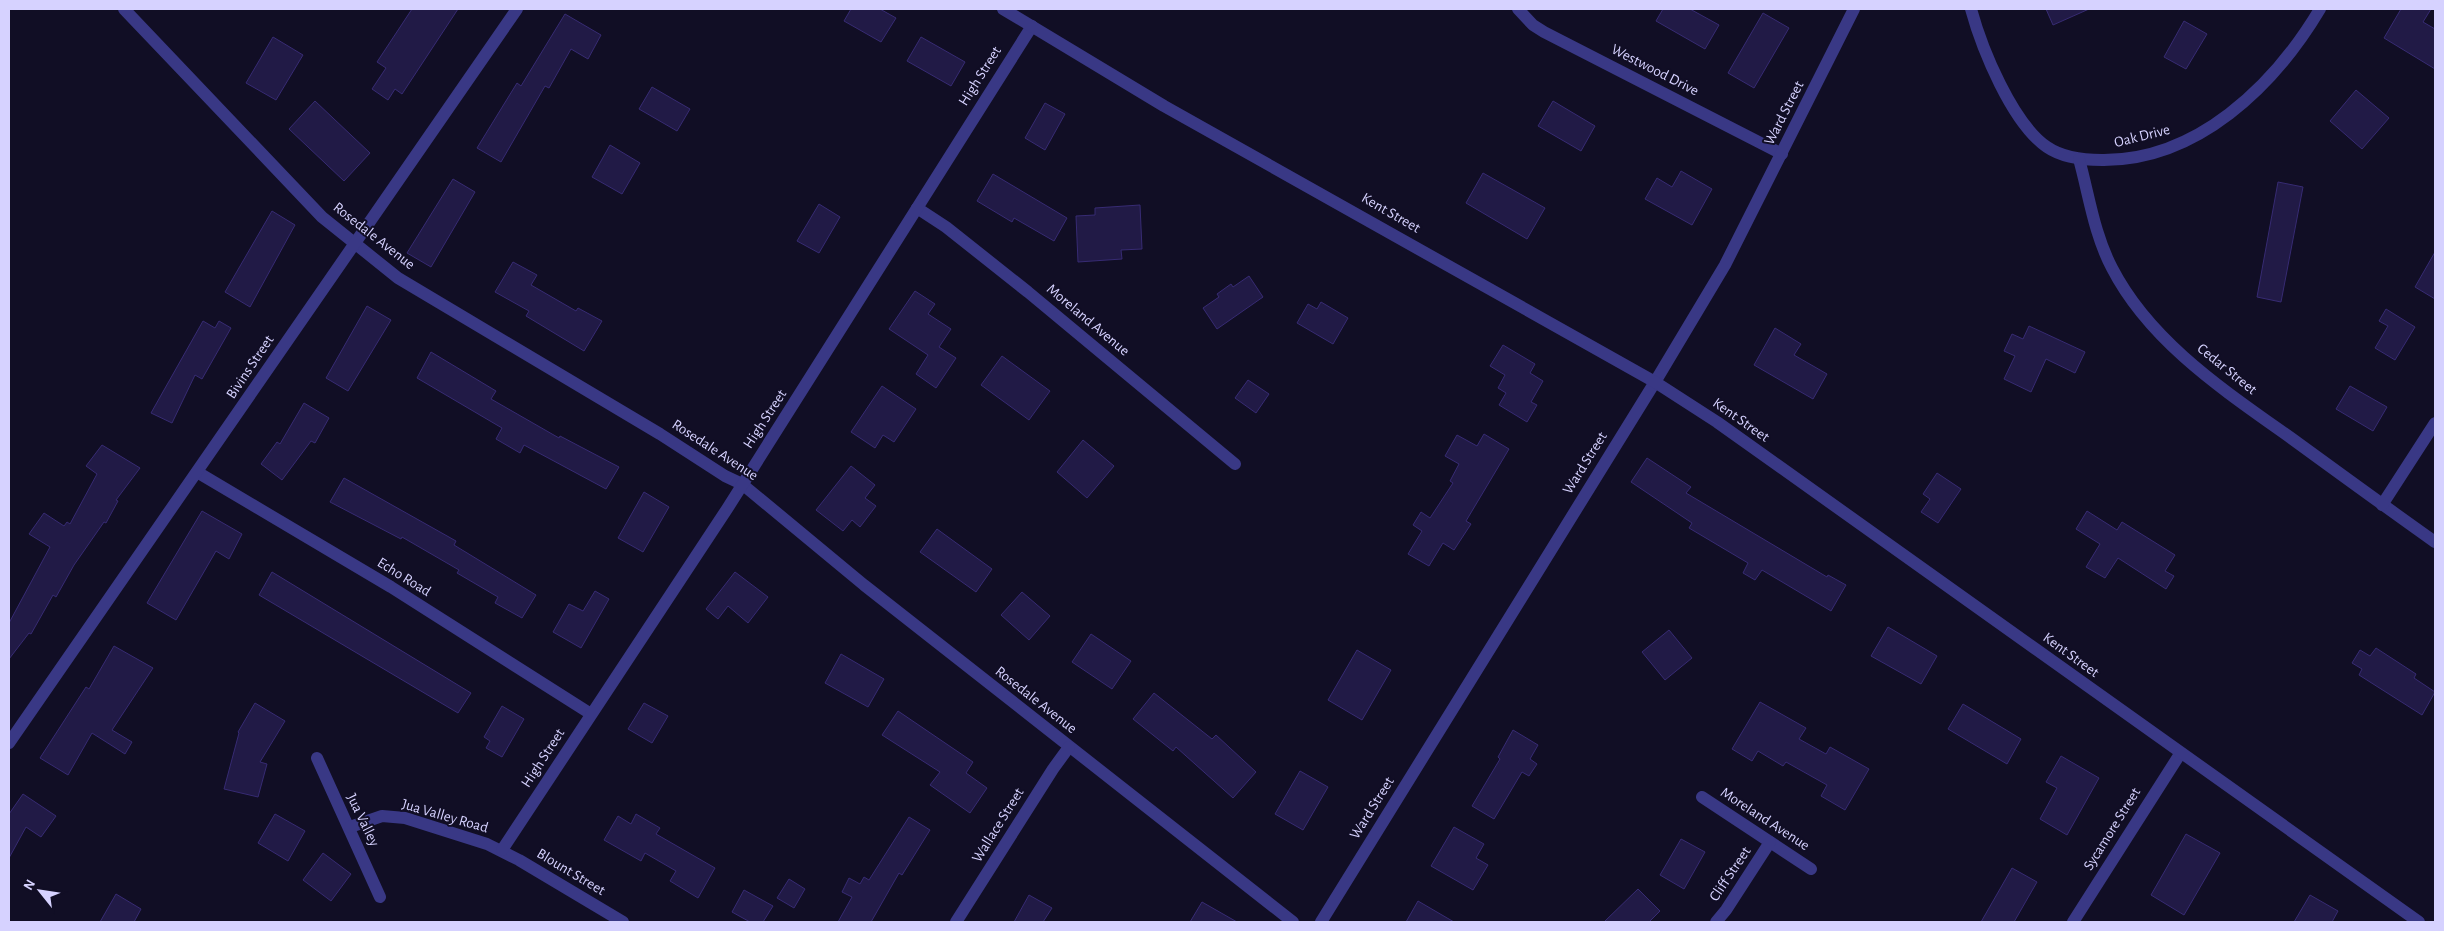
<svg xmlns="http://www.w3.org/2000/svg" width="2444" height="931" viewBox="0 0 2444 931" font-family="'Alegreya Sans',sans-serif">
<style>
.building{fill:#211a46;stroke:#372b73}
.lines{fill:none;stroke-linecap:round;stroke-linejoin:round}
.minor{stroke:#393885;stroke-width:12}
.tertiary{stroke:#393885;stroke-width:12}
.labels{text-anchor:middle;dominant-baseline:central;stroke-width:4;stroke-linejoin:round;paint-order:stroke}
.street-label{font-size:15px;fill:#d6d2ff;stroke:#110e25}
</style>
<rect width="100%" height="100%" fill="#110e25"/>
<g class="building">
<path d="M412,9H458L402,94L395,89L388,100L372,89L386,68L377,62Z"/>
<path d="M851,9H880L896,18L881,42L844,21Z"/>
<path d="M1663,9H1690L1719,25L1705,49L1656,21Z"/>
<path d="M2046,9H2089L2053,25Z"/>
<path d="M2401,9H2431L2423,22L2435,29V69L2384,38Z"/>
<path d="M1763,13L1789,28L1754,88L1728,73Z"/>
<path d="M565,14L601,35L588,59L571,49L549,88L545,86L501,162L477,148L517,83L521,86Z"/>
<path d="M2184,21L2207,34L2186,69L2164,57Z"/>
<path d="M273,37L303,55L276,100L246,83Z"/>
<path d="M921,37L965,62L951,86L907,61Z"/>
<path d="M652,87L690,109L677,131L639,109Z"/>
<path d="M2356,90L2389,118L2362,149L2330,121Z"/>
<path d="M315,101L370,153L344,181L289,129Z"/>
<path d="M1553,101L1595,126L1581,151L1538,126Z"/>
<path d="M1045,103L1065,114L1045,150L1025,138Z"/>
<path d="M610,145L640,163L622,194L592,177Z"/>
<path d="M1681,171L1712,189L1692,225L1645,199L1657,178L1672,187Z"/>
<path d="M1483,173L1545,208L1527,239L1466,203Z"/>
<path d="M993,174L1067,218L1054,241L1014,218L1012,222L977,201Z"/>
<path d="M453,179L475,192L431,267L407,253Z"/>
<path d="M2278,182L2303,187L2281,302L2257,297Z"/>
<path d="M819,204L840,217L819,253L797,241Z"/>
<path d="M1140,205L1142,249L1121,250L1122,259L1078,262L1076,216L1095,215V208Z"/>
<path d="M272,211L295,225L250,307L225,292Z"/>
<path d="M2435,252V299L2415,287Z"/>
<path d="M513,262L537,275L531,285L576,311L578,308L602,321L584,351L526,316L529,311L495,292Z"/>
<path d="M1249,276L1263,297L1217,329L1203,308L1219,297L1217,294L1231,284L1233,287Z"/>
<path d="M915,291L935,304L928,314L951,329L939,347L956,358L936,388L916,374L928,355L889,329Z"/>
<path d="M1321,302L1348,318L1333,344L1297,323L1308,304L1317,309Z"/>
<path d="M367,306L391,320L348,391L326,378Z"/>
<path d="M2386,309L2415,327L2395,360L2375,348L2388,326L2379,321Z"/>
<path d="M203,321L215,328L219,321L231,328L202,379L195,375L172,423L151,413Z"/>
<path d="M2029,326L2085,352L2075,373L2046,359L2031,392L2004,379L2015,356L2004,351L2012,334L2023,339Z"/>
<path d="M1775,328L1801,344L1794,355L1827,374L1813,399L1754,365Z"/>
<path d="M1503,345L1535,364L1530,373L1543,381L1531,402L1537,405L1527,422L1499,405L1506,393L1498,388L1505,375L1490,366Z"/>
<path d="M431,352L496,391L491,399L559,438L560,436L619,467L606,489L524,445L520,453L496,439L502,428L417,378Z"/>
<path d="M1002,356L1050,391L1029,420L981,385Z"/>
<path d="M1248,380L1269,394L1256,413L1235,398Z"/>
<path d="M882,386L916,409L894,442L883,435L875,448L851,432Z"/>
<path d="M2350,386L2387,407L2373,431L2336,409Z"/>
<path d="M304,403L329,418L315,443L311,441L282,480L261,464L277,442L280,444Z"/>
<path d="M1484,434L1509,449L1466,521L1471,524L1454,550L1443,543L1429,566L1408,554L1422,531L1413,525L1421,512L1430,518L1453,483L1450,481L1459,464L1445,456L1457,435L1477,446Z"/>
<path d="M1083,440L1114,466L1087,498L1057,472Z"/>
<path d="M102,445L140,468L116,500L118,501L106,523L104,522L74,565L56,597L53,595L31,634L29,633L9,659V623L50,547L29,534L44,513L64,526L67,522L70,524L97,474L86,466Z"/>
<path d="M1647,458L1691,487L1686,493L1827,577L1828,575L1846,585L1831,611L1762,570L1755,580L1743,573L1748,563L1689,528L1692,523L1631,482Z"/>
<path d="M851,466L875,485L865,498L876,506L860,527L852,520L843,531L816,510Z"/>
<path d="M1937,473L1961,489L1938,523L1921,512L1930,499L1923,494Z"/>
<path d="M344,478L456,541L454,545L536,595L522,618L495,603L498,597L457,573L459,570L402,537L401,539L330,502Z"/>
<path d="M644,492L669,507L643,552L618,538Z"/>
<path d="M202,511L242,534L229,559L216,551L176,620L147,603Z"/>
<path d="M2087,511L2117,530L2122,522L2175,555L2165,571L2174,576L2166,589L2118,558L2105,578L2086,567L2100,544L2076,529Z"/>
<path d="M937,529L992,569L976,592L920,552Z"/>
<path d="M272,572L471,693L458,713L259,595Z"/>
<path d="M735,572L768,597L748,623L728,606L718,619L706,609Z"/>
<path d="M595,591L609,599L581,648L553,632L569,604L583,611Z"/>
<path d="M1022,592L1050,616L1029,640L1001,615Z"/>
<path d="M1888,627L1937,656L1921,684L1871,656Z"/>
<path d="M1669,630L1692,658L1665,680L1642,652Z"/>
<path d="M1091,634L1131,661L1112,689L1072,662Z"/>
<path d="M114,646L153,668L112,730L132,742L125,754L92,733L68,775L40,758L86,687L89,689Z"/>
<path d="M2376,648L2416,674L2414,678L2435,692L2422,715L2359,675L2362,669L2352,663L2360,650L2370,656Z"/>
<path d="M1357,650L1391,670L1362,720L1328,700Z"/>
<path d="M841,654L884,679L868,707L825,683Z"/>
<path d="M1154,693L1212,739L1216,735L1256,772L1233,798L1176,747L1173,751L1133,719Z"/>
<path d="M1760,702L1806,728L1799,739L1826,754L1830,747L1869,769L1845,810L1821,796L1827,785L1786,762L1783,766L1758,751L1752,761L1732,749Z"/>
<path d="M255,703L285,721L260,762L267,764L258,797L224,789L239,733L238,732Z"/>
<path d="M644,703L668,716L652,743L628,729Z"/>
<path d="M1963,704L2021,739L2007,764L1948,729Z"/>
<path d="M502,706L524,719L502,757L486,748L490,741L484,737Z"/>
<path d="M898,711L973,762L966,773L987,788L970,813L930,785L940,772L882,735Z"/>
<path d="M1513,730L1538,745L1530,759L1537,764L1529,776L1522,772L1494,819L1472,806L1500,759L1498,757Z"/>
<path d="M2061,756L2099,778L2067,835L2040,819L2057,788L2046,782Z"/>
<path d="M1300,771L1328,787L1303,830L1275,814Z"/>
<path d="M23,794L56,816L41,837L26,827L9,858V814Z"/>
<path d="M275,814L305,831L288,861L258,843Z"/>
<path d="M636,814L660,828L656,834L715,868L698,898L670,881L676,871L645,853L641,861L604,840L618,816L631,824Z"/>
<path d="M909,817L930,830L902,875L899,873L871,922H838L852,897L842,892L849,878L860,884L864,877L869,880Z"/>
<path d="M1454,827L1484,844L1476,858L1488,865L1473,890L1431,866Z"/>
<path d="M2186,834L2220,853L2184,915L2151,895Z"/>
<path d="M1681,839L1705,852L1684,889L1660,875Z"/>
<path d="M323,853L351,874L331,901L303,880Z"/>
<path d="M2012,868L2037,882L2014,922H1981Z"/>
<path d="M789,879L805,889L794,908L777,898Z"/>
<path d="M1638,889L1660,911L1649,922H1604Z"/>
<path d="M744,890L773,906L763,922H750L732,912Z"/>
<path d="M116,894L141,909L134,922H100Z"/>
<path d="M1029,895L1052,908L1043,922H1014Z"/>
<path d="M2310,895L2338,911L2332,922H2294Z"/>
<path d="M1418,901L1454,922H1406Z"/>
<path d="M1202,902L1237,922H1190Z"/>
</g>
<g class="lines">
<g class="minor">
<path d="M124,9L322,217L398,278L660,434L725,476L742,484L864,585L1293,922"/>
<path d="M1518,9L1533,25L1544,32L1782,154"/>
<path d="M1971,9C1982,49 2012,123 2047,147C2063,158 2083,160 2102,160C2197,161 2274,86 2320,9"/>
<path d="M2079,159C2089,195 2094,234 2112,268C2150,342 2225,391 2291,438C2339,473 2387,508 2435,542"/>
<path d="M917,208L946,227L1028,292L1235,464"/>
<path d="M197,472L391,587L591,714"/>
<path d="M2382,505L2435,423"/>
<path d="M9,743L517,9"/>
<path d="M317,758L380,897"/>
<path d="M1702,797L1811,869"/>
<path d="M350,827L382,816L405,818L487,844L519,860L623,922"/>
<path d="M502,850L727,509L1032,26"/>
<path d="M956,922L1053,769L1069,747"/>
<path d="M1321,922L1655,382L1725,265L1854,9"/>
<path d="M1716,922L1726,910L1770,842"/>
<path d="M2073,922L2180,754"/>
</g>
<path class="tertiary" d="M1003,9L1164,106L1655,382L1717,422L2419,922"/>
</g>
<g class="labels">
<g class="street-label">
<text transform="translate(1655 70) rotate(27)">Westwood Drive</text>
<text transform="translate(980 76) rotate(-58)">High Street</text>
<text transform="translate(1784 113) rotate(-63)">Ward Street</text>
<text transform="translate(2142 136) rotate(-14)">Oak Drive</text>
<text transform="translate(1391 213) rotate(30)">Kent Street</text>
<text transform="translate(374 236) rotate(38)">Rosedale Avenue</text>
<text transform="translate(1088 320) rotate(40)">Moreland Avenue</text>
<text transform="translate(250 367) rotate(-56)">Bivins Street</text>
<text transform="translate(2227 369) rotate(39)">Cedar Street</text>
<text transform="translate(765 419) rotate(-57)">High Street</text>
<text transform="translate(1741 420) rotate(35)">Kent Street</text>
<text transform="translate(715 450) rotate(33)">Rosedale Avenue</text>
<text transform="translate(1585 463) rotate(-58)">Ward Street</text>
<text transform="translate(404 577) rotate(32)">Echo Road</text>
<text transform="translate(2071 655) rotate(36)">Kent Street</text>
<text transform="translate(1036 700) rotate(38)">Rosedale Avenue</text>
<text transform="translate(543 758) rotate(-57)">High Street</text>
<text transform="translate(1372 808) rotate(-58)">Ward Street</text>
<text transform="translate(445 816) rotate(16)">Jua Valley Road</text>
<text transform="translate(1765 819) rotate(33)">Moreland Avenue</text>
<text transform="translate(363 820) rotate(64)">Jua Valley</text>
<text transform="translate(998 825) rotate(-58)">Wallace Street</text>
<text transform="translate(2112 829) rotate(-58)">Sycamore Street</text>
<text transform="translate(571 872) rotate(31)">Blount Street</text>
<text transform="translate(1730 874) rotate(-56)">Cliff Street</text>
</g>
</g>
<rect width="2444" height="931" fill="none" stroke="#d6d2ff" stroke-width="20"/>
<g transform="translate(40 891) rotate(300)" stroke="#110e25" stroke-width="4" paint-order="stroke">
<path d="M0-4L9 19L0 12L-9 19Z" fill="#d6d2ff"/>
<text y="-8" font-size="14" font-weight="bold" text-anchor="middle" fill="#d6d2ff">N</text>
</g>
</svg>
